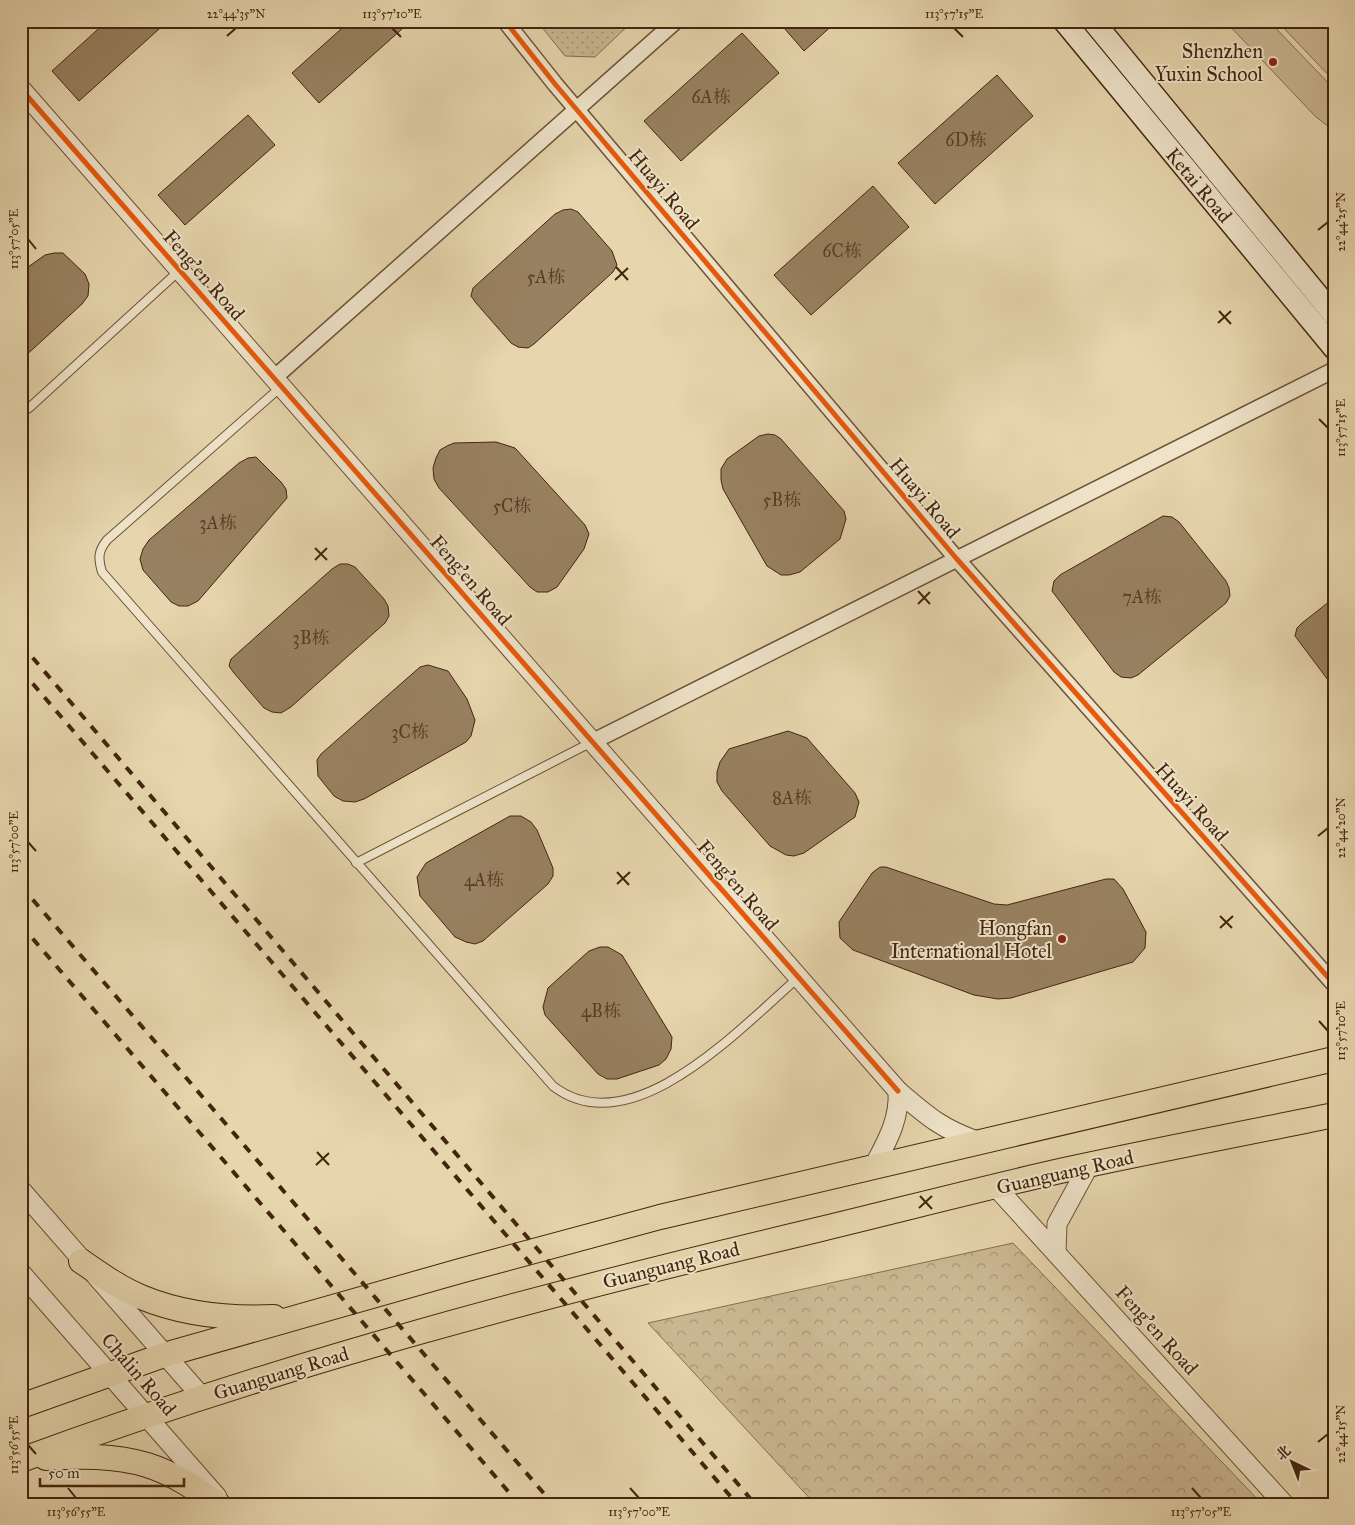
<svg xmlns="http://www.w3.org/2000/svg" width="1355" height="1525" viewBox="0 0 1355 1525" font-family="'IM FELL Great Primer','Noto Serif SC',serif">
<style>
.grass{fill:url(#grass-dots);stroke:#866e50}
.forest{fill:url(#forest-crowns);stroke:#866e50}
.garden{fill:#cab792;stroke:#866e50}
.building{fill:#988161;stroke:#43250e}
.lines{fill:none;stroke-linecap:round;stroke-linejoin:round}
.service-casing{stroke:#6c5136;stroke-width:10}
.minor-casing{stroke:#6c5136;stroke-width:18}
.tertiary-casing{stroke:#6c5136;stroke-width:21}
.secondary-casing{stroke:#43250e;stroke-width:24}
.primary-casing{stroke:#43250e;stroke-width:26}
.service{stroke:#efe4ca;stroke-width:8}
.minor{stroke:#efe4ca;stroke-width:15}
.tertiary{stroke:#efe4ca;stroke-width:19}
.secondary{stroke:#efe4ca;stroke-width:21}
.primary{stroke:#e6d5ad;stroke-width:24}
.rail{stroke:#43250e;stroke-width:4;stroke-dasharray:9 9;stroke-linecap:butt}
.cycleway-casing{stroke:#efe4ca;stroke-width:8}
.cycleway{stroke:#e8590c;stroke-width:5}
.ticks{fill:none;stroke:#43250e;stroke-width:2}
.poi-dot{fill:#8f2418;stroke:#efe4ca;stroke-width:2}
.labels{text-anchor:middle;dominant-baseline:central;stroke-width:4;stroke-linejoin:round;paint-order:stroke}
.number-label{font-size:18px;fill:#583c23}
.poi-label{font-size:20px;fill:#43250e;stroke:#efe4ca;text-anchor:end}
.street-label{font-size:20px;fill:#43250e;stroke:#efe4ca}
.neatline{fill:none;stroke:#43250e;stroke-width:2}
.ticks-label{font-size:12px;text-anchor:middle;fill:#43250e}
</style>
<defs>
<pattern id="grass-dots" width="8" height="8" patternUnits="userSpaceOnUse" patternTransform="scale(1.25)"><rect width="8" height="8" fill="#cab792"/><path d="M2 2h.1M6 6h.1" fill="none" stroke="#a69576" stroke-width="1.8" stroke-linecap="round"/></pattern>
<pattern id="forest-crowns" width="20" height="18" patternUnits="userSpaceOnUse" patternTransform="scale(1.25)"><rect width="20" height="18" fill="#cab792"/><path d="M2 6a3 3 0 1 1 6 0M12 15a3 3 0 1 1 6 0" fill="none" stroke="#a69576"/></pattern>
</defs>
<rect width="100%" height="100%" fill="#e6d5ad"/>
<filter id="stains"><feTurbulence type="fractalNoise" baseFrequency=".004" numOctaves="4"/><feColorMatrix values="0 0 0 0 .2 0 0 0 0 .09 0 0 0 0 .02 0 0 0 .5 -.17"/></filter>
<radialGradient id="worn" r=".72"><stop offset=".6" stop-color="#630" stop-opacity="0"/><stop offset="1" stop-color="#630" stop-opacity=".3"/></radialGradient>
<path class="grass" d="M537,21H633L595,57L565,56Z"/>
<path class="forest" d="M1013,1243L1262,1504H815L648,1323Z"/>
<g class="garden">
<path d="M1225,21H1269L1334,89V131L1315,116Z"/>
<path d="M1277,21H1334V81Z"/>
</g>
<g class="building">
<path d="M107,21H168L79,101L52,71Z"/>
<path d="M350,21H411L319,103L292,73Z"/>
<path d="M778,21H837L804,51Z"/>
<path d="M742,33L779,73L681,161L644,121Z"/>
<path d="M997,75L1033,116L935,204L898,163Z"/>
<path d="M248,115L275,145L185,225L158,195Z"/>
<path d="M873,186L909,227L811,315L774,275Z"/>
<path d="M571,209L578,212L612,251L617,265L613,272L534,344L528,348L518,347L511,343L476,303L471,296L473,288L555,214L563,210Z"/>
<path d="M54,253H63L85,274L89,284L88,296L82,304L21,360V272L45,255Z"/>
<path d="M768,434L775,435L781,439L844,511L846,519L840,539L800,572L789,575H781L767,566L723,489L721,480V469L727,459L759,436Z"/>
<path d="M496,442L515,448L585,525L589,534L584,549L557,587L548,592H537L530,587L439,488L434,479L433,468L436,458L440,450L447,446L454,443Z"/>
<path d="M256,457L281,482L286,489L287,498L198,601L188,606H179L171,602L143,570L140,559L143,549L149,540L239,463L248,458Z"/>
<path d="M1163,516L1172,517L1179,522L1226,581L1229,588L1230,596L1226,603L1138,675L1131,678L1121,677L1114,672L1052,591L1054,581L1060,575Z"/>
<path d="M340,564H348L355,567L384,599L388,606L389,616L385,623L291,707L281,713L272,712L264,708L234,673L229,666L231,659L332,569Z"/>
<path d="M1334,598V688L1295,636L1297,628L1302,623Z"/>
<path d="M428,665L448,671L467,699L475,720L471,736L466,742L364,799L355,802L343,801L334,796L318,776L317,760L321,754L420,667Z"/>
<path d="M788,731L807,738L855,793L859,802L855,817L804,853L794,856L786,855L770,846L722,791L717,782V772L720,762L729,749Z"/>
<path d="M510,816H521L531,822L537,830L553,868V876L548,884L483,941L475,944L466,942L455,937L420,896L417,877L426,863Z"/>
<path d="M880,867H886L994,904L1007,905L1106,879H1114L1123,889L1146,932L1145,948L1133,962L1011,998L998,999L974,995L853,950L840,938L839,922L872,873Z"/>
<path d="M600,947H608L622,955L672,1037L671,1049L666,1059L659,1065L617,1079H607L598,1074L545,1015L543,1007L548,988L589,951Z"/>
</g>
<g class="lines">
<defs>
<g id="service">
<path d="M282,386L107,540C98,551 98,558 102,572L553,1086C632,1147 742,1026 799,977"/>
<path d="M21,412L29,408L180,270"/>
<path d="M356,863L592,742"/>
</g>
<g id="minor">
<path d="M505,21L555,84L956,558L1334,984"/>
<path d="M274,378L676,21"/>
<path d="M592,742L1334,370"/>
</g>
<g id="tertiary">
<path d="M21,89L898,1091"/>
<path d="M873,1168C886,1143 900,1120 898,1091C927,1116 943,1130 980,1142"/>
<path d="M996,1187L1284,1504"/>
<path d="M21,1190L202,1397"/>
<path d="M1056,1253L1057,1224L1089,1165"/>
<path d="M21,1273L217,1497"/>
</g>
<g id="secondary">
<path d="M1064,21L1334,348"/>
<path d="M1093,21L1334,315"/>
</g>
<g id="primary">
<path d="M81,1261C100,1274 119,1288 141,1297C182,1314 230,1319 274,1317"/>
<path d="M21,1406L164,1355L460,1271L660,1217L1334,1059"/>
<path d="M46,1458C79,1456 114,1455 147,1465C173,1473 196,1489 218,1504"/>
<path d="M21,1460C282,1364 550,1293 821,1229C900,1210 980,1189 1060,1171C1151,1151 1242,1134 1334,1115"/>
</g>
</defs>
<use href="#service" class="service-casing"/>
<use href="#minor" class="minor-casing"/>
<use href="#tertiary" class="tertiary-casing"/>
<use href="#secondary" class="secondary-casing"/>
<use href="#primary" class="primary-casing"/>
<use href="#service" class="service"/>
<use href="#minor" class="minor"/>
<use href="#tertiary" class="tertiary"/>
<use href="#secondary" class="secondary"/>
<use href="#primary" class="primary"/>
<g class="rail">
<path d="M21,644L755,1504"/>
<path d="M21,670L737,1504"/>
<path d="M21,886L553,1504"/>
<path d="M21,925L519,1504"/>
</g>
<defs>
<g id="cycleway">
<path d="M505,21L555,84L956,558L1334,984"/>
<path d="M21,89L898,1091"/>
</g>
</defs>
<use href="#cycleway" class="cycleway-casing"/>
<use href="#cycleway" class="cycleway"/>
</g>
<path class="ticks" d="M392,28L401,37M954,28L963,37M227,36L236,28M1318,230L1328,222M28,239L36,249M616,267L628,280M615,280L628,268M1219,311L1231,324M1218,323L1231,311M1319,419L1328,428M315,548L327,560M315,560L327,548M918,591L930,604M918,604L930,592M1318,836L1328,828M28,842L36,851M617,872L629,885M617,884L630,872M1220,916L1232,928M1220,928L1233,916M1319,1021L1328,1031M317,1152L329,1165M316,1165L329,1153M920,1196L932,1209M919,1208L932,1196M1318,1442L1328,1434M28,1445L36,1454M68,1488L76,1498M630,1488L639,1498M1192,1488L1201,1498"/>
<g class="poi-dot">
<circle cx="1273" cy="62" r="5"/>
<circle cx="1062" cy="939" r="5"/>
</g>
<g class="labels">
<g class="number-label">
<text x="711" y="97">6A栋</text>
<text x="966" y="140">6D栋</text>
<text x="842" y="251">6C栋</text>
<text x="546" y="277">5A栋</text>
<text x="782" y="500">5B栋</text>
<text x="512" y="506">5C栋</text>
<text x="218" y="523">3A栋</text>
<text x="1142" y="597">7A栋</text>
<text x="311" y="638">3B栋</text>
<text x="410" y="732">3C栋</text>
<text x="792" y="798">8A栋</text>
<text x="484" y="880">4A栋</text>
<text x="601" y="1011">4B栋</text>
</g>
<g class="poi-label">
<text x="1263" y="51">Shenzhen<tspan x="1263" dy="23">Yuxin School</tspan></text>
<text x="1052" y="928">Hongfan<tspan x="1052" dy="23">International Hotel</tspan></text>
</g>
<g class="street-label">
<text transform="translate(1199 185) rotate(50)">Ketai Road</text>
<text transform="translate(664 189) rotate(50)">Huayi Road</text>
<text transform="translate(204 275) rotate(49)">Feng'en Road</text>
<text transform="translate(925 498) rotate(50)">Huayi Road</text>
<text transform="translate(471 580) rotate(49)">Feng'en Road</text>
<text transform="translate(1192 802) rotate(48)">Huayi Road</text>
<text transform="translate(738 885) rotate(49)">Feng'en Road</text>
<text transform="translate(1065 1172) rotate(-13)">Guanguang Road</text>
<text transform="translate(671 1265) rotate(-14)">Guanguang Road</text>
<text transform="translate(1157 1330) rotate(48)">Feng'en Road</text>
<text transform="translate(281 1373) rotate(-17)">Guanguang Road</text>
<text transform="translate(139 1374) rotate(49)">Chalin Road</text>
</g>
</g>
<rect width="1355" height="1525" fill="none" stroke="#e6d5ad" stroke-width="55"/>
<g transform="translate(1292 1462) rotate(317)" stroke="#efe4ca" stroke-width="4" paint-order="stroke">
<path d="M0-4L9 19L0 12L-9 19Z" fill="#43250e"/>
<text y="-8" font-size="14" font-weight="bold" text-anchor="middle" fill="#43250e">北</text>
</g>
<path d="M40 1478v8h144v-8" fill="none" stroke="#43250e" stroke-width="2.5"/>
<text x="48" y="1478" font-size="15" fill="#43250e" stroke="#efe4ca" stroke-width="4" paint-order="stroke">50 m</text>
<rect x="28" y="28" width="1300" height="1470" class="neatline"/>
<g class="ticks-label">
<text x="236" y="18">22°44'35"N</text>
<text x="392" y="18">113°57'10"E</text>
<text x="954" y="18">113°57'15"E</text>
<text transform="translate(1341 222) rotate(-90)" y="4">22°44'25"N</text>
<text transform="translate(14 239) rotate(-90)" y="4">113°57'05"E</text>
<text transform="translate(1341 428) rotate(-90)" y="4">113°57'15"E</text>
<text transform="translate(1341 828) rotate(-90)" y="4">22°44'20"N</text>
<text transform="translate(14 842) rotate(-90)" y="4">113°57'00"E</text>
<text transform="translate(1341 1031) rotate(-90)" y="4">113°57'10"E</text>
<text transform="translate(1341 1434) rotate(-90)" y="4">22°44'15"N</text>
<text transform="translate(14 1445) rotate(-90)" y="4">113°56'55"E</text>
<text x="76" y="1516">113°56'55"E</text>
<text x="639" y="1516">113°57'00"E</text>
<text x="1201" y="1516">113°57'05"E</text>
</g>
<rect width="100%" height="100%" filter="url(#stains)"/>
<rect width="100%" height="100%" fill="url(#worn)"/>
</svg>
